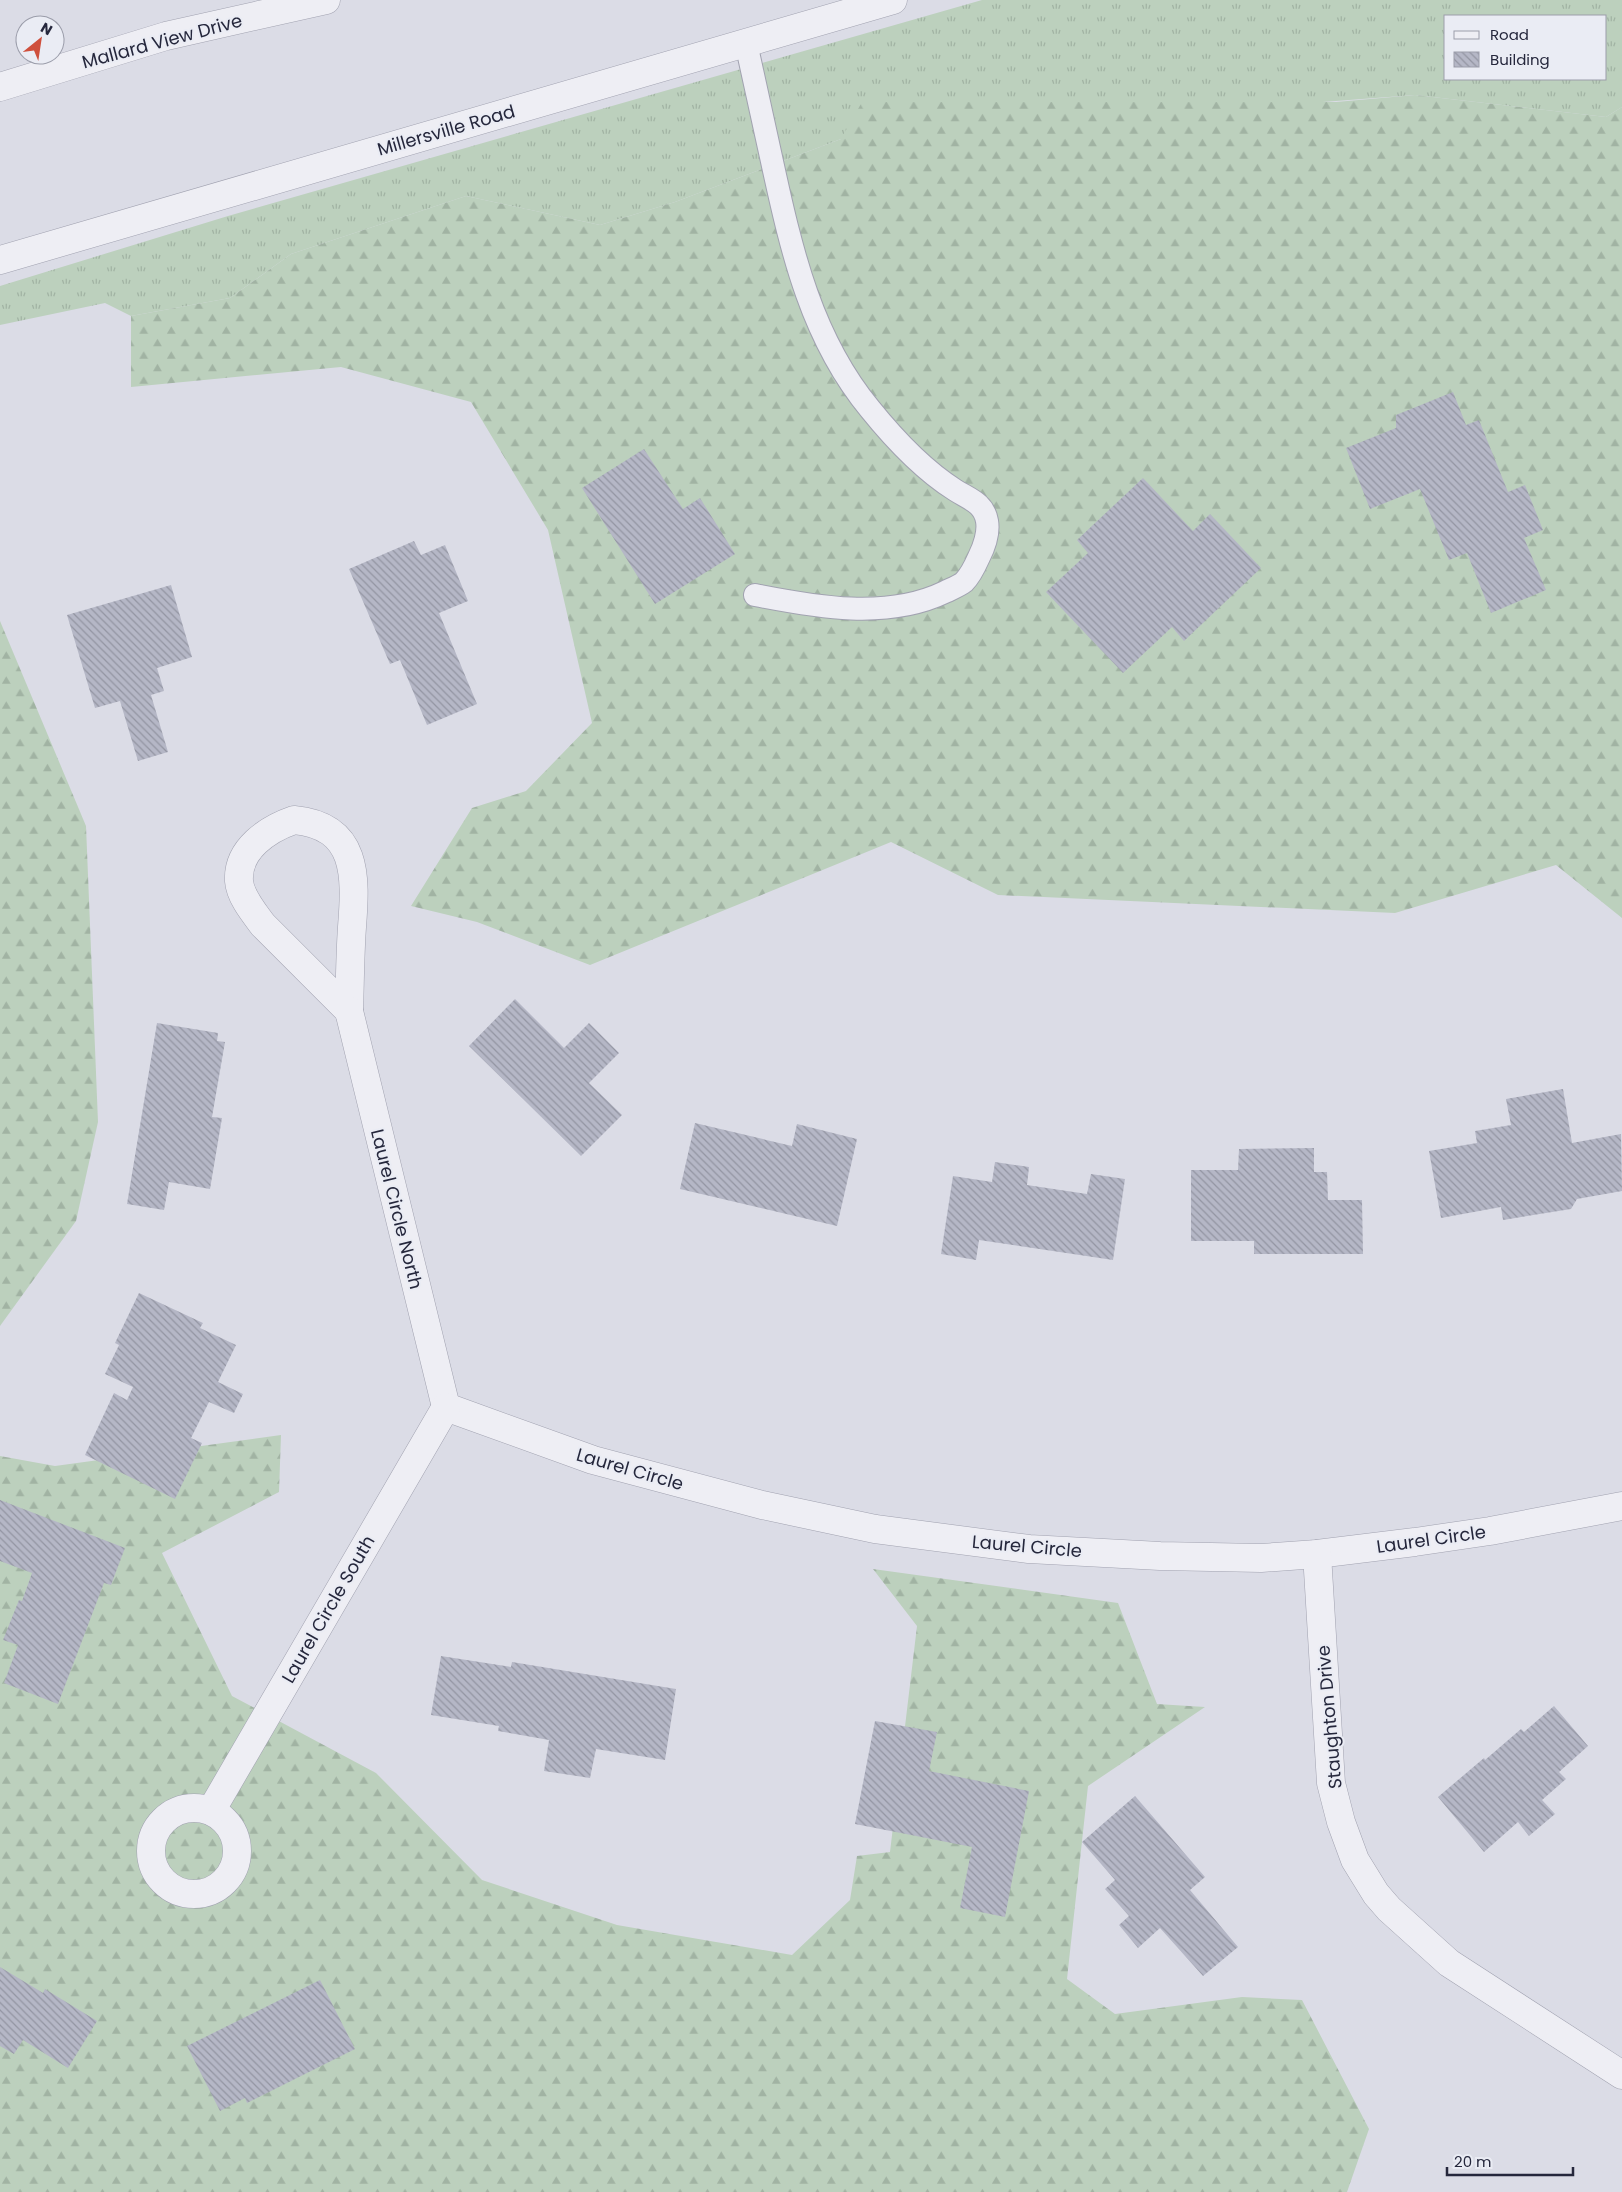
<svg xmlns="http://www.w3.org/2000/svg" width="1622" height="2192" viewBox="0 0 1622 2192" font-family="Poppins,sans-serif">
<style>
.grass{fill:url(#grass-tufts);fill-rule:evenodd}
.forest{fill:url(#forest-firs)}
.building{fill:url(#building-back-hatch)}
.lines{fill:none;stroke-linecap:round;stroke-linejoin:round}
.service-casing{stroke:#a1a2b0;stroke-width:24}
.minor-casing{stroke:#a1a2b0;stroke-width:29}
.service{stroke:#eeeef4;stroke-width:22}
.minor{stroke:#eeeef4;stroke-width:28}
.labels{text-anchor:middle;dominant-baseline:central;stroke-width:4;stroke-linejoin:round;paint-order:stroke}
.street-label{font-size:18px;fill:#25273c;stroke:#eaecf4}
</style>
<defs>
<pattern id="grass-tufts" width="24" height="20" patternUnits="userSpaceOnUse" patternTransform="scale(1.25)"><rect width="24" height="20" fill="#bcd0bd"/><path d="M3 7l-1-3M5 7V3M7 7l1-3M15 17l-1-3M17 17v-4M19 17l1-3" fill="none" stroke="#a1b3a3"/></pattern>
<pattern id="forest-firs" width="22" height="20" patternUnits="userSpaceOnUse" patternTransform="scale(1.25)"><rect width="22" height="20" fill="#bcd0bd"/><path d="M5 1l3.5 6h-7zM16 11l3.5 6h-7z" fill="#a1b3a3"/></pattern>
<pattern id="building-back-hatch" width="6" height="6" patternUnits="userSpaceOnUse" patternTransform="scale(1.25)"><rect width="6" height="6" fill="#b5b7c6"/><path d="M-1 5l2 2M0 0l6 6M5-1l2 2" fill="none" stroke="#9395a2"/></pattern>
</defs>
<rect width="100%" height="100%" fill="#dbdce6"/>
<path class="grass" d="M982,0H1622V107L1606,117L1415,95L841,139L675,202L600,225L466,196L291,254L230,298L131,316L105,303L0,325V286L228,216ZM1446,16H1606V79H1446Z"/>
<g class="forest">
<path d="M1415,95L1606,117L1622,107V918L1556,865L1395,913L998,895L891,842L590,965L477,922L411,906L472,808L526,791L592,723L548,530L471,402L341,367L131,387V316L230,298L291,254L466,196L600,225L675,202L841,139L862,102H1336Z"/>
<path d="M0,621L86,826L98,1122L76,1221L0,1326Z"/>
<path d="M281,1435L279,1492L162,1553L232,1696L376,1773L482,1880L617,1925L792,1955L850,1900L857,1856L890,1852L917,1626L873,1569L1118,1603L1157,1704L1205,1707L1088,1786L1067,1979L1115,2014L1242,1997L1302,2000L1369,2129L1347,2192H0V1456L55,1466Z"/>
</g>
<g class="building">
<path d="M1453,392L1466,425L1479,420L1508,492L1525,485L1543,530L1524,538L1546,590L1491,613L1467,553L1449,560L1420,489L1370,509L1346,448L1396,428V415Z"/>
<path d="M644,449L683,509L700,498L735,554L655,604L582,488Z"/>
<path d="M1143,478L1193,531L1210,514L1261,568L1184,641L1172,627L1123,673L1046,592L1088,553L1077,540Z"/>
<path d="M414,541L421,555L445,545L468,601L439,613L477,704L427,725L400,660L390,664L349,569Z"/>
<path d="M171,585L192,657L157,668L164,691L151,695L168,752L138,761L120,701L95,708L67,615Z"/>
<path d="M515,999L564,1048L589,1023L619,1053L589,1083L622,1115L581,1156L469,1046Z"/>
<path d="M157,1023L218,1033L217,1041L225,1042L212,1117L222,1118L210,1189L169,1182L164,1210L127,1204Z"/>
<path d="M1563,1089L1572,1143L1621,1134L1622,1191L1577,1199L1571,1209L1503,1220L1501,1207L1441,1218L1429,1151L1477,1143L1475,1131L1511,1125L1506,1099Z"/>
<path d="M695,1123L792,1146L797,1124L857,1139L837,1226L680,1189Z"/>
<path d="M1314,1148V1172H1327L1328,1200H1362L1363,1254H1254V1241H1191V1170H1238L1239,1149Z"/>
<path d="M995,1162L1029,1167L1027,1185L1087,1194L1091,1174L1125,1179L1113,1260L979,1240L976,1260L941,1254L953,1176L992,1182Z"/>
<path d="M139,1293L203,1323L200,1328L236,1345L218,1382L243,1394L234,1413L209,1402L191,1438L202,1443L175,1499L85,1455L114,1393L127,1400L133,1387L105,1374L119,1345L115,1343Z"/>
<path d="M0,1500L125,1548L111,1585L104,1583L58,1704L4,1683L18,1645L3,1640L19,1600L22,1601L32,1573L0,1561Z"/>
<path d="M441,1656L511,1667L512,1662L676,1689L665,1760L596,1749L590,1778L544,1771L549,1740L498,1731L499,1726L431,1715Z"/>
<path d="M1554,1706L1588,1746L1559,1772L1566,1779L1542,1800L1555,1814L1529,1836L1518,1822L1484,1852L1438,1797L1484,1758L1485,1760L1521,1729L1524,1732Z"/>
<path d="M875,1721L937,1732L929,1771L1029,1791L1005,1917L960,1908L972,1847L855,1824Z"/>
<path d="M1135,1796L1205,1877L1190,1890L1238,1947L1203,1976L1160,1928L1138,1948L1119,1925L1129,1916L1105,1889L1115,1880L1082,1842Z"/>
<path d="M0,1967L43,1993L45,1989L97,2021L68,2068L23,2040L14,2054L0,2046Z"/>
<path d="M320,1980L355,2049L247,2103L245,2098L220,2111L187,2046Z"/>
</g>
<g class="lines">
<defs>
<path id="service" d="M746,43C755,84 764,125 773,166C792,253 812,339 870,409C895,440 922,469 955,490C969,499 984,503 987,521C989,532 984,547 979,557C975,566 971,575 964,582C959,586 951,589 945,592C887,620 816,607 755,595"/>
<g id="minor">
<path d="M0,87L166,36L326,0"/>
<path d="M0,260L893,0"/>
<path d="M294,820C358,826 356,876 352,927C350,955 350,983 349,1011L263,925C254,913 240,896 239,881C237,849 268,829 294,820Z"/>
<path d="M349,1011L446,1407"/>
<path d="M446,1407L593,1460L762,1505L875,1529L1029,1549L1160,1556L1261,1558L1317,1554L1415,1542L1490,1531L1622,1506"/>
<path d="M1317,1554L1331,1783L1341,1822L1355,1860L1376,1894L1389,1909L1449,1963L1622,2075"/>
<circle cx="194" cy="1851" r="43"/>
<path d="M211,1811L446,1407"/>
</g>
</defs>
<use href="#service" class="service-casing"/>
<use href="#minor" class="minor-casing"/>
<use href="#service" class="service"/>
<use href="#minor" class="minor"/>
</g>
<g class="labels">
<g class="street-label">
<text transform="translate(162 41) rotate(-15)">Mallard View Drive</text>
<text transform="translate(446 130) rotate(-16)">Millersville Road</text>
<text transform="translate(397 1209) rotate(76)">Laurel Circle North</text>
<text transform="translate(630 1469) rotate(16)">Laurel Circle</text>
<text transform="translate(1431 1539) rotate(-8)">Laurel Circle</text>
<text transform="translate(1027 1546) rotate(5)">Laurel Circle</text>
<text transform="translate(328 1609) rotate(-60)">Laurel Circle South</text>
<text transform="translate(1329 1717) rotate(-95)">Staughton Drive</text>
</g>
</g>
<rect x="1444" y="15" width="162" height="65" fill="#eaecf4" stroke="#9b9daa"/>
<rect x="1454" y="31" width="25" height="8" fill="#eeeef4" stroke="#9b9daa"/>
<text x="1490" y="40" font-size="15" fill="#25273c">Road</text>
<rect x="1454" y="52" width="25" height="15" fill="url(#building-back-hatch)" stroke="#9b9daa"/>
<text x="1490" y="65" font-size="15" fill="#25273c">Building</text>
<g transform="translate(40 40) rotate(30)"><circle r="24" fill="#eaecf4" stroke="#9b9daa"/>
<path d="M0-4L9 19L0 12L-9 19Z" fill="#cf4f3c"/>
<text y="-8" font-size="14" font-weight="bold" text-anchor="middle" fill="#25273c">N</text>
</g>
<path d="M1447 2167v8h126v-8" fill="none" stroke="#25273c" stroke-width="2.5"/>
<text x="1454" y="2167" font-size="15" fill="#25273c" stroke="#eaecf4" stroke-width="4" paint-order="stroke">20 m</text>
</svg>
